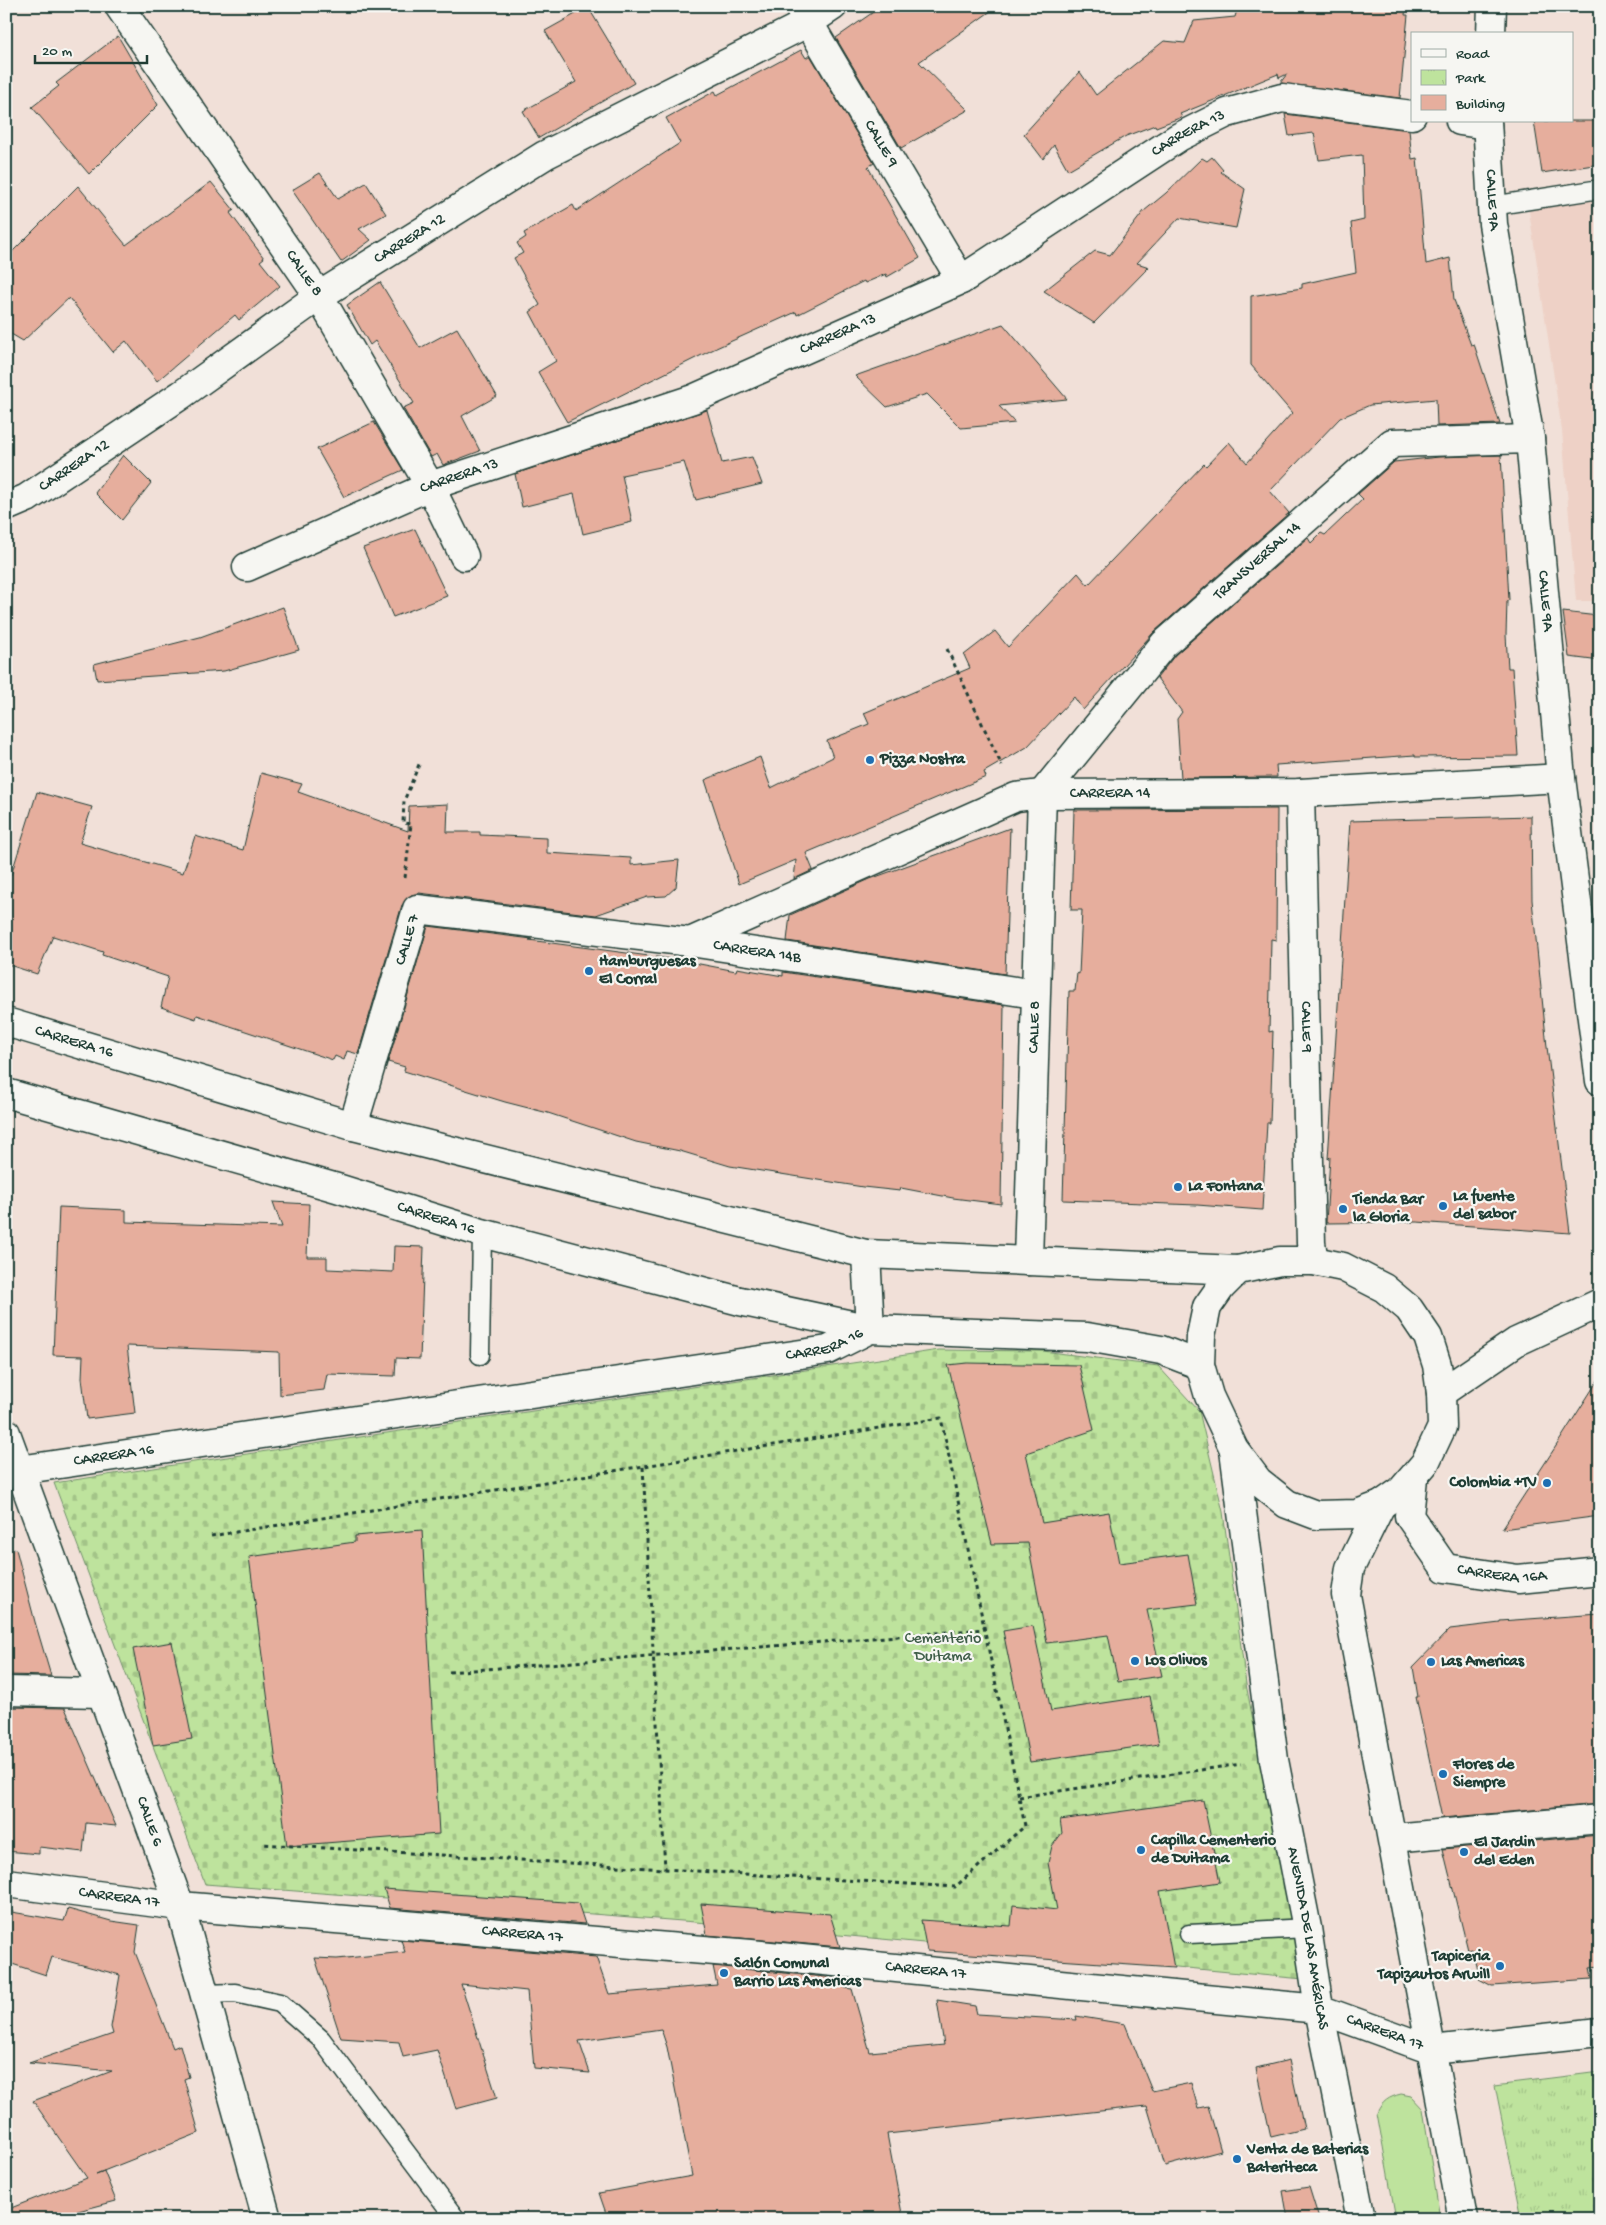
<svg xmlns="http://www.w3.org/2000/svg" width="1606" height="2225" viewBox="0 0 1606 2225" font-family="'Gochi Hand',sans-serif">
<style>
.built{fill:#eed1c6}
.grass{fill:#bee39d;stroke:#6e9068}
.cemetery{fill:url(#cemetery-stones);stroke:#6e9068}
.park{fill:url(#park-tufts);stroke:#6e9068}
.building{fill:#e6ae9d;stroke:#1f3d34}
.lines{fill:none;stroke-linecap:round;stroke-linejoin:round}
.service-casing{stroke:#1f3d34;stroke-width:21}
.minor-casing{stroke:#1f3d34;stroke-width:31}
.secondary-casing{stroke:#1f3d34;stroke-width:31}
.path{stroke:#1f3d34;stroke-width:3;stroke-dasharray:4 4;stroke-linecap:butt}
.service{stroke:#f6f6f2;stroke-width:18}
.minor{stroke:#f6f6f2;stroke-width:28}
.secondary{stroke:#f6f6f2;stroke-width:28}
.poi-dot{fill:#1f6fb2;stroke:#f6f6f2;stroke-width:2}
.labels{text-anchor:middle;dominant-baseline:central;stroke-width:4.5;stroke-linejoin:round;paint-order:stroke}
.street-label{font-size:16px;fill:#1f3d34;stroke:#f6f6f2}
.poi-label{font-size:16px;font-weight:bold;fill:#1f3d34;stroke:#f6f6f2;text-anchor:start}
.park-label{font-size:16px;fill:#3f5e49;stroke:#f6f6f2}
</style>
<defs>
<pattern id="cemetery-stones" width="16" height="16" patternUnits="userSpaceOnUse" patternTransform="scale(1.25)"><rect width="16" height="16" fill="#bee39d"/><path d="M2 7V4a2 2 0 0 1 4 0v3zM10 15v-3a2 2 0 0 1 4 0v3z" fill="#a3c488"/></pattern>
<pattern id="park-tufts" width="24" height="20" patternUnits="userSpaceOnUse" patternTransform="scale(1.25)"><rect width="24" height="20" fill="#bee39d"/><path d="M3 7l-1-3M5 7V3M7 7l1-3M15 17l-1-3M17 17v-4M19 17l1-3" fill="none" stroke="#a3c488"/></pattern>
</defs>
<rect width="100%" height="100%" fill="#f1e0d8"/>
<filter id="ink" filterUnits="userSpaceOnUse"><feTurbulence type="fractalNoise" baseFrequency=".02" numOctaves="2"/><feDisplacementMap in="SourceGraphic" scale="10" xChannelSelector="R" yChannelSelector="G"/><feConvolveMatrix kernelMatrix="1 2 1 2 8 2 1 2 1" color-interpolation-filters="sRGB"/></filter>
<g filter="url(#ink)">
<path class="built" d="M1600,195V601H1576L1562,431L1529,211Z"/>
<path class="grass" d="M1401,2094L1411,2096L1423,2109L1440,2219H1396L1377,2113C1382,2101 1389,2097 1401,2094Z"/>
<path class="cemetery" d="M939,1350L1043,1351L1158,1366L1199,1411L1223,1512L1246,1684L1303,1979L734,1925L205,1884L54,1483Z"/>
<path class="park" d="M1600,2072V2219H1522L1495,2085Z"/>
<g class="building">
<path d="M882,6H998L919,62L968,110L901,148L836,38Z"/>
<path d="M1238,6H1406L1405,15H1408L1400,98L1280,83L1287,74L1279,78L1278,74L1180,114L1182,117L1156,127L1155,125L1126,136L1068,170L1054,145L1043,159L1024,134L1080,72L1096,95L1164,41L1185,43L1194,21L1235,17Z"/>
<path d="M588,7L634,83L539,138L523,111L576,82L545,31Z"/>
<path d="M118,36L158,105L89,174L32,107L59,86L56,83Z"/>
<path d="M801,50L806,58L810,55L874,163L868,167L920,258L887,277L886,274L865,283L864,281L797,315L796,312L714,349L567,422L538,372L556,361L530,312L540,305L514,258L523,253L517,243L526,237L524,233L573,205L576,211L680,143L666,118L715,91L717,95Z"/>
<path d="M1285,114L1409,130L1412,159L1417,158L1426,264L1450,258L1454,300L1471,345L1474,344L1500,424L1437,426L1436,399L1370,405L1340,418L1270,491L1289,513L1154,632L1083,710L1074,697L1027,747L984,772L986,777L806,853L813,870L794,879L796,860L739,884L705,780L760,757L771,788L833,757L827,741L869,724L864,713L970,668L964,655L995,631L1008,647L1078,573L1088,585L1204,464L1206,466L1229,442L1247,463L1292,413L1251,365V296L1302,288V284L1356,272L1351,223L1364,220L1362,155L1319,160L1314,133L1289,136Z"/>
<path d="M1534,121H1600V164L1542,173Z"/>
<path d="M1212,157L1223,170L1221,172L1245,189L1236,228L1179,218L1137,263L1149,267L1094,323L1044,291L1095,251L1110,255L1144,211L1166,193L1202,158L1207,161Z"/>
<path d="M320,173L338,199L366,183L386,214L359,229L371,240L341,262L292,190Z"/>
<path d="M211,182L234,210L230,213L264,258L260,261L280,286L239,320L235,315L157,381L126,341L113,352L69,298L23,341L6,331V258L78,186L126,245Z"/>
<path d="M380,282L420,348L457,328L497,396L462,416L480,451L443,465L437,454L431,457L403,408L414,403L375,341L370,345L347,305Z"/>
<path d="M1003,324L1067,399L999,406L1015,423L961,428L927,394L887,407L855,376Z"/>
<path d="M707,410L722,463L752,457L762,484L696,500L684,462L622,475L632,522L583,534L574,494L522,507L515,474Z"/>
<path d="M374,422L403,470L344,497L317,449Z"/>
<path d="M123,455L151,483L122,520L95,493Z"/>
<path d="M1501,455L1509,600L1507,601L1506,635L1508,668H1512L1518,756L1415,757V755L1276,765L1277,777L1181,778L1177,719L1182,712L1157,678L1175,655L1308,538L1311,543L1321,533L1325,535L1363,499L1358,494L1394,462L1439,457Z"/>
<path d="M415,529L447,596L393,617L363,548Z"/>
<path d="M283,607L299,650L224,671L97,680L94,664L200,637Z"/>
<path d="M1563,612L1598,616L1600,661L1569,657Z"/>
<path d="M261,773L302,784L298,792L408,831L409,806L448,804L447,832H480V835L547,838V853L631,858V865L679,860L676,887L666,896L647,897L596,915L419,893L411,895L402,905L358,1054L347,1051L344,1060L335,1056L333,1060L197,1015L196,1019L161,1007L168,977L102,955L103,952L53,936L37,974L6,964V873L11,875L37,792L92,807L80,843L183,873L195,836L243,850Z"/>
<path d="M1277,809L1276,940L1271,939L1269,1032L1273,1031L1270,1123H1267L1262,1210L1197,1205L1063,1200L1069,991H1075L1077,973L1079,974L1082,910H1071L1074,810Z"/>
<path d="M1531,816L1532,900L1547,1047L1570,1233L1417,1222L1326,1223L1330,1157L1328,1159L1350,821Z"/>
<path d="M1010,828L1005,974L787,941L790,915L870,879Z"/>
<path d="M428,926L532,939L529,940L679,960L736,971L737,968L783,976V972L1004,1005L1001,1204L953,1198L901,1188L900,1191L863,1187L730,1166L680,1151L636,1142L548,1113L505,1102L404,1071L405,1067L388,1062Z"/>
<path d="M273,1202L309,1204L307,1257H327V1269L393,1272L394,1246L424,1247L420,1359L396,1358L395,1376L327,1374L324,1390L280,1395L279,1352L127,1346L135,1413L87,1419L82,1378L83,1356L53,1355L59,1207L126,1210V1222L282,1227Z"/>
<path d="M967,1363L1079,1365L1094,1430L1026,1453L1042,1523L1109,1512L1119,1563L1188,1554L1197,1604L1147,1610L1162,1676L1118,1682L1108,1635L1047,1643L1028,1543L992,1544L948,1365Z"/>
<path d="M1600,1377V1516L1502,1529L1558,1443Z"/>
<path d="M422,1530L439,1834L287,1846L249,1557L355,1542V1536Z"/>
<path d="M16,1549L35,1622L51,1676L6,1675V1551Z"/>
<path d="M1600,1614V1804L1442,1818L1416,1697H1418L1413,1667L1450,1629L1500,1623V1621Z"/>
<path d="M1033,1626L1051,1711L1150,1696L1159,1744L1030,1762L1003,1631Z"/>
<path d="M172,1642L192,1739L153,1745L133,1649Z"/>
<path d="M6,1707L65,1708L116,1826L86,1823L83,1852L39,1847V1854L6,1851Z"/>
<path d="M1203,1800L1220,1882L1160,1891L1174,1968L927,1951L921,1920L1011,1926L1013,1905L1057,1910L1048,1863L1052,1846L1062,1833L1060,1820Z"/>
<path d="M1600,1835V1967L1590,1968L1592,1979L1492,1986L1479,1979L1472,1949L1468,1950L1443,1849Z"/>
<path d="M384,1889L578,1903L585,1924L390,1908Z"/>
<path d="M701,1904L830,1914L840,1947L707,1935Z"/>
<path d="M68,1909L111,1921L139,1925L135,1952L173,2048L180,2045L189,2077L184,2079L199,2133L96,2174L104,2171L116,2201L48,2219H8L6,2210L87,2178L33,2101L112,2071L29,2063L113,2034L111,2027L120,1975L52,1957L46,1975L6,1962V1911L64,1921Z"/>
<path d="M401,1940L596,1957L609,1994L717,1985L713,1966L846,1979L845,1988L852,1989L870,2052L944,2045L937,2000L975,2006L977,2014L1077,2020L1076,2016L1125,2024L1152,2091L1191,2083L1198,2108L1208,2106L1221,2151L1165,2166L1147,2106L887,2134L903,2219H608L599,2193L692,2176L667,2047L661,2029L579,2041L590,2073L534,2068L527,1991L461,1984L497,2098L456,2109L437,2050L403,2057L399,2042L341,2038L315,1958L337,1959L405,1952Z"/>
<path d="M1289,2060L1304,2129L1271,2137L1256,2068Z"/>
<path d="M1309,2187L1319,2219H1288L1283,2191Z"/>
</g>
<g class="lines">
<defs>
<g id="service">
<path d="M1492,206L1600,189"/>
<path d="M480,1355L482,1233"/>
<path d="M1189,1934L1307,1928"/>
<path d="M204,1994L235,1993L280,2003L321,2039L456,2219"/>
</g>
<g id="minor">
<path id="s1" d="M119,6L319,296L430,486L464,556"/>
<path id="s2" d="M800,8L961,280"/>
<path d="M1491,34L1492,6"/>
<path d="M1460,121L1487,125"/>
<path id="s3" d="M1487,121L1493,224L1530,439L1561,778L1600,1081"/>
<path id="s4" d="M6,507L27,498L181,395L319,296L545,155L809,22L833,6"/>
<path id="s5" d="M247,567L430,486L693,399L961,280L1179,137L1227,113L1282,98L1412,115"/>
<path id="s6" d="M1300,793L1311,1243L1314,1261"/>
<path id="s7" d="M1042,794L1164,644L1392,443L1530,439"/>
<path id="s8" d="M690,942L1016,797L1042,794L1300,793L1561,778"/>
<path id="s9" d="M353,1126L417,909L690,942L1035,994"/>
<path id="s10" d="M1028,1261L1042,794"/>
<path d="M1441,1393L1516,1342L1600,1303"/>
<path id="s11" d="M6,1433L180,1906L267,2219"/>
<path id="s12" d="M6,1472L828,1350L870,1329L866,1254"/>
<path id="s13" d="M1413,1478L1409,1516L1445,1568L1518,1579L1600,1571"/>
<path d="M6,1691L101,1693"/>
<path d="M1393,1838L1600,1819"/>
<path id="s14" d="M6,1883L180,1906L751,1954L1319,2009L1432,2050L1600,2032"/>
</g>
<g id="secondary">
<path id="s15" d="M6,1022L353,1126L866,1254L1238,1270"/>
<path id="s16" d="M6,1093L337,1188L482,1233L740,1301L870,1329L1087,1337L1161,1350L1200,1365"/>
<path d="M1280,1261H1314L1343,1267L1384,1288L1409,1309L1428,1337L1437,1365L1441,1393L1442,1427L1425,1463L1401,1491L1381,1505L1357,1514L1316,1515L1287,1504L1258,1481L1234,1449L1209,1396L1200,1365L1201,1336L1207,1307L1221,1287L1238,1270Z"/>
<path id="s17" d="M1234,1450L1274,1760L1307,1928L1319,2009L1361,2219"/>
<path d="M1381,1505L1350,1568L1346,1595L1463,2219"/>
</g>
</defs>
<use href="#service" class="service-casing"/>
<use href="#minor" class="minor-casing"/>
<use href="#secondary" class="secondary-casing"/>
<g class="path">
<path d="M947,649L1002,766"/>
<path d="M405,878L411,824L403,823L404,801L420,762"/>
<path d="M643,1467L665,1869"/>
<path d="M211,1536L941,1418L1025,1826L955,1887L262,1844"/>
<path d="M449,1672L985,1629"/>
<path d="M1019,1797L1241,1764"/>
</g>
<use href="#service" class="service"/>
<use href="#minor" class="minor"/>
<use href="#secondary" class="secondary"/>
</g>
</g>
<g class="poi-dot">
<circle cx="870" cy="760" r="5"/>
<circle cx="589" cy="971" r="5"/>
<circle cx="1178" cy="1187" r="5"/>
<circle cx="1443" cy="1206" r="5"/>
<circle cx="1343" cy="1209" r="5"/>
<circle cx="1547" cy="1483" r="5"/>
<circle cx="1135" cy="1661" r="5"/>
<circle cx="1431" cy="1662" r="5"/>
<circle cx="1443" cy="1774" r="5"/>
<circle cx="1141" cy="1850" r="5"/>
<circle cx="1464" cy="1852" r="5"/>
<circle cx="1500" cy="1966" r="5"/>
<circle cx="724" cy="1973" r="5"/>
<circle cx="1237" cy="2159" r="5"/>
</g>
<g class="labels">
<g class="street-label">
<text stroke="none"><textPath href="#s5" startOffset="1041">CARRERA 13</textPath></text>
<text stroke="none"><textPath href="#s2" startOffset="158">CALLE 9</textPath></text>
<text stroke="none"><textPath href="#s3" startOffset="79">CALLE 9A</textPath></text>
<text stroke="none"><textPath href="#s4" startOffset="485">CARRERA 12</textPath></text>
<text stroke="none"><textPath href="#s1" startOffset="325">CALLE 8</textPath></text>
<text stroke="none"><textPath href="#s5" startOffset="636">CARRERA 13</textPath></text>
<text stroke="none"><textPath href="#s4" startOffset="80">CARRERA 12</textPath></text>
<text stroke="none"><textPath href="#s5" startOffset="231">CARRERA 13</textPath></text>
<text stroke="none"><textPath href="#s7" startOffset="318">TRANSVERSAL 14</textPath></text>
<text stroke="none"><textPath href="#s3" startOffset="484">CALLE 9A</textPath></text>
<text stroke="none"><textPath href="#s8" startOffset="451">CARRERA 14</textPath></text>
<text stroke="none"><textPath href="#s9" startOffset="194">CALLE 7</textPath></text>
<text stroke="none"><textPath href="#s9" startOffset="569">CARRERA 14B</textPath></text>
<text stroke="none"><textPath href="#s10" startOffset="234">CALLE 8</textPath></text>
<text stroke="none"><textPath href="#s6" startOffset="234">CALLE 9</textPath></text>
<text stroke="none"><textPath href="#s15" startOffset="71">CARRERA 16</textPath></text>
<text stroke="none"><textPath href="#s16" startOffset="448">CARRERA 16</textPath></text>
<text stroke="none"><textPath href="#s12" startOffset="829">CARRERA 16</textPath></text>
<text stroke="none"><textPath href="#s12" startOffset="109">CARRERA 16</textPath></text>
<text stroke="none"><textPath href="#s13" startOffset="159">CARRERA 16A</textPath></text>
<text stroke="none"><textPath href="#s11" startOffset="414">CALLE 6</textPath></text>
<text stroke="none"><textPath href="#s14" startOffset="114">CARRERA 17</textPath></text>
<text stroke="none"><textPath href="#s14" startOffset="519">CARRERA 17</textPath></text>
<text stroke="none"><textPath href="#s17" startOffset="494">AVENIDA DE LAS AMÉRICAS</textPath></text>
<text stroke="none"><textPath href="#s14" startOffset="924">CARRERA 17</textPath></text>
<text stroke="none"><textPath href="#s14" startOffset="1389">CARRERA 17</textPath></text>
</g>
<g class="poi-label">
<text x="880" y="760">Pizza Nostra</text>
<text x="599" y="962">Hamburguesas<tspan x="599" dy="18">El Corral</tspan></text>
<text x="1188" y="1187">La Fontana</text>
<text x="1453" y="1197">La fuente<tspan x="1453" dy="18">del sabor</tspan></text>
<text x="1353" y="1200">Tienda Bar<tspan x="1353" dy="18">la Gloria</tspan></text>
<text x="1537" y="1483" text-anchor="end">Colombia +TV</text>
<text x="1145" y="1661">Los Olivos</text>
<text x="1441" y="1662">Las Americas</text>
<text x="1453" y="1765">Flores de<tspan x="1453" dy="18">Siempre</tspan></text>
<text x="1151" y="1841">Capilla Cementerio<tspan x="1151" dy="18">de Duitama</tspan></text>
<text x="1474" y="1843">El Jardin<tspan x="1474" dy="18">del Eden</tspan></text>
<text x="1490" y="1957" text-anchor="end">Tapiceria<tspan x="1490" dy="18">Tapizautos Arwill</tspan></text>
<text x="734" y="1964">Salón Comunal<tspan x="734" dy="18">Barrio Las Americas</tspan></text>
<text x="1247" y="2150">Venta de Baterias<tspan x="1247" dy="18">Bateriteca</tspan></text>
</g>
<g class="park-label">
<text x="943" y="1639">Cementerio<tspan x="943" dy="18">Duitama</tspan></text>
</g>
</g>
<rect width="1606" height="2225" fill="none" stroke="#f6f6f2" stroke-width="25"/>
<rect x="12" y="12" width="1581" height="2200" fill="none" stroke="#1f3d34" stroke-width="2" filter="url(#ink)"/>
<rect x="1411" y="32" width="162" height="90" fill="#f6f6f2" stroke="#a0aca6"/>
<rect x="1421" y="49" width="25" height="8" fill="#f6f6f2" stroke="#a0aca6"/>
<text x="1456" y="58" font-size="15" fill="#1f3d34">Road</text>
<rect x="1421" y="70" width="25" height="15" fill="url(#park-tufts)" stroke="#a0aca6"/>
<text x="1456" y="82" font-size="15" fill="#1f3d34">Park</text>
<rect x="1421" y="95" width="25" height="15" fill="#e6ae9d" stroke="#a0aca6"/>
<text x="1456" y="108" font-size="15" fill="#1f3d34">Building</text>
<path d="M35 55v8h112v-8" fill="none" stroke="#1f3d34" stroke-width="2.5"/>
<text x="42" y="55" font-size="15" fill="#1f3d34" stroke="#f6f6f2" stroke-width="4" paint-order="stroke">20 m</text>
</svg>
